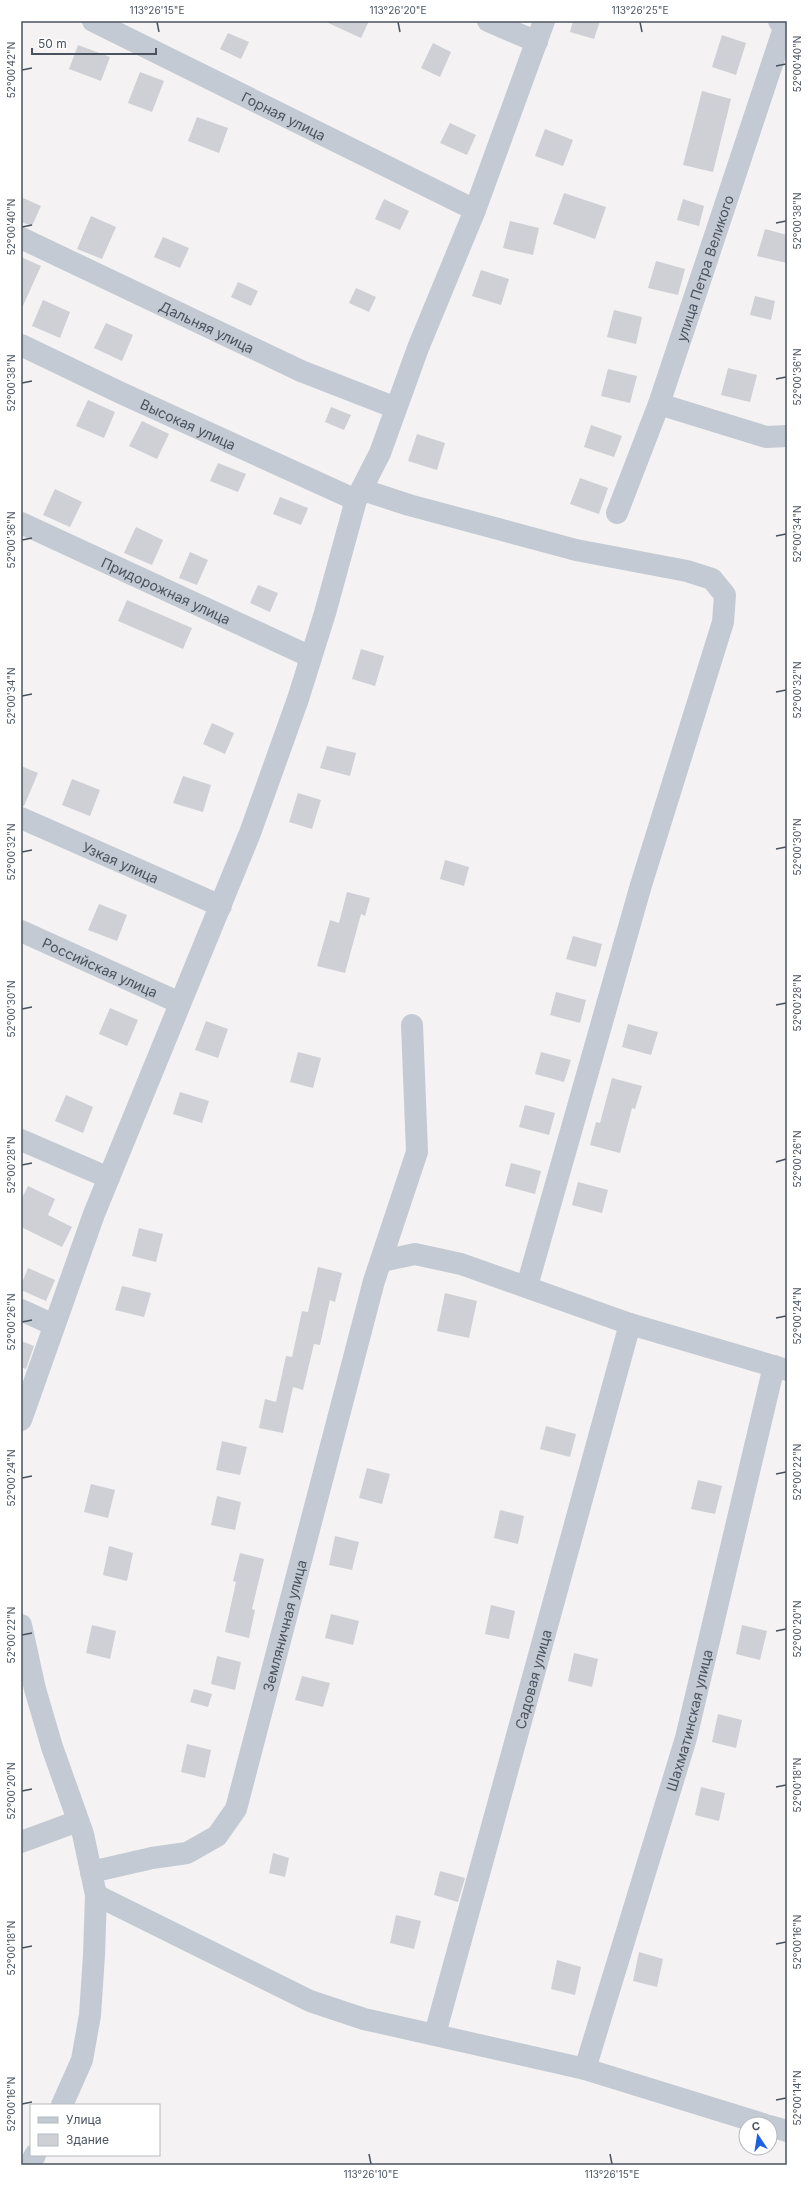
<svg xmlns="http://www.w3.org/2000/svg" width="808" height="2186" viewBox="0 0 808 2186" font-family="Inter,sans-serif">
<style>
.building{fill:#ced0d6}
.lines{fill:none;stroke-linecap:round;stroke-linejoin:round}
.minor{stroke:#c3cad3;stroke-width:22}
.ticks{fill:none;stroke:#49535f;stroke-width:1.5}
.labels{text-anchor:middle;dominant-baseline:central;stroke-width:3.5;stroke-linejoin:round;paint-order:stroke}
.street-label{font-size:14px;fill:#49535f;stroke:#fff}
.neatline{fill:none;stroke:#49535f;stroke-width:1.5}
.ticks-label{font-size:10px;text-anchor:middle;fill:#49535f}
</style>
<rect width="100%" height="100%" fill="#f4f2f2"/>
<g class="building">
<path d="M324,21H369L361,38Z"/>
<path d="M573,21H600L594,39L570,32Z"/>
<path d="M228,33L249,42L241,59L220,49Z"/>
<path d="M722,35L746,43L736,75L712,67Z"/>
<path d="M433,43L451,52L440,77L421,68Z"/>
<path d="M78,45L110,57L101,81L69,69Z"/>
<path d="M140,72L164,81L152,112L128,103Z"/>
<path d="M702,91L731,99L713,172L683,165Z"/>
<path d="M197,117L228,128L219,153L188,141Z"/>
<path d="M450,123L476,135L467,155L440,143Z"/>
<path d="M545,129L573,140L563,166L535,156Z"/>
<path d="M564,193L606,207L595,239L553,224Z"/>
<path d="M21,197L41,206L32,226L21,222Z"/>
<path d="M384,199L409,211L400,230L375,219Z"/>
<path d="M683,199L704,206L699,226L677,220Z"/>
<path d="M91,216L116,227L102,259L77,249Z"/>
<path d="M510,221L539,228L533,255L503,248Z"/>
<path d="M765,229L787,235V263L757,256Z"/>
<path d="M163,237L189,248L180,268L154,257Z"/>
<path d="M21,257L41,266L21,310Z"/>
<path d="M656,261L685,269L678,295L648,288Z"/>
<path d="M481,270L509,279L501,305L472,296Z"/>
<path d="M238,282L258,291L251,306L231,297Z"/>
<path d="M356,288L376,297L369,312L349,303Z"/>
<path d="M755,296L775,301L771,320L750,315Z"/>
<path d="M43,300L70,312L60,338L32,326Z"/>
<path d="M614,310L642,317L636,344L607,337Z"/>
<path d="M106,323L133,335L122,361L94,348Z"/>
<path d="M728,368L757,375L750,402L721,395Z"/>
<path d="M608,369L637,376L630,403L601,396Z"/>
<path d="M88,400L115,412L104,438L76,426Z"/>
<path d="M331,407L351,415L344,430L325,422Z"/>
<path d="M142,421L169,434L157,459L129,446Z"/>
<path d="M591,425L622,436L614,457L584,447Z"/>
<path d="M417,434L445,443L437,470L408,461Z"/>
<path d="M218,463L246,474L238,492L210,481Z"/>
<path d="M580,478L608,488L599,514L570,504Z"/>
<path d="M55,489L82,502L70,527L43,515Z"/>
<path d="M280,497L308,508L301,525L273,514Z"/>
<path d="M136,527L163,540L152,565L124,553Z"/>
<path d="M190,552L208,560L197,585L179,578Z"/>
<path d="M258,585L278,593L270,612L250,603Z"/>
<path d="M127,600L192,628L183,649L118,621Z"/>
<path d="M361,649L384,656L375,686L352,679Z"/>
<path d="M212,723L234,733L225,754L203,744Z"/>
<path d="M327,746L356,753L350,776L320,768Z"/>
<path d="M21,766L38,773L24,806H21Z"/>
<path d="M183,776L211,785L203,812L173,803Z"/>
<path d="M72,779L100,790L90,816L62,805Z"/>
<path d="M298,793L321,800L312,829L289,822Z"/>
<path d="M445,860L469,867L464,886L440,879Z"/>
<path d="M347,892L370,898L365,916L361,914L345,973L317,966L330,920L339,923Z"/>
<path d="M99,904L127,915L117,941L88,930Z"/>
<path d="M573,936L602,944L596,967L566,959Z"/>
<path d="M556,992L586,1000L580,1023L550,1015Z"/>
<path d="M110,1008L138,1020L127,1046L99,1034Z"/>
<path d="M206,1021L228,1029L218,1058L195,1050Z"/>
<path d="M628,1024L658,1032L651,1055L622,1047Z"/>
<path d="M298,1052L321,1058L313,1088L290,1082Z"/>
<path d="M541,1052L571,1060L564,1082L535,1074Z"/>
<path d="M612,1078L642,1086L635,1109L632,1108L620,1153L590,1145L596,1122L600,1123Z"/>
<path d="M180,1092L209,1101L202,1123L173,1114Z"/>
<path d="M66,1095L93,1107L83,1133L55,1121Z"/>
<path d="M525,1105L555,1113L549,1135L519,1127Z"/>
<path d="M511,1163L541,1171L535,1194L505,1186Z"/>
<path d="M578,1182L608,1190L602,1213L572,1205Z"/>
<path d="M28,1186L55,1199L48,1215L72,1227L62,1247L21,1227V1200Z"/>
<path d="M139,1228L163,1234L156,1262L132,1256Z"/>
<path d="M318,1267L342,1273L335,1302L330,1300L320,1345L314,1344L303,1390L293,1387L283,1433L259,1428L265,1399L276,1402L286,1356L292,1357L302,1311L308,1312Z"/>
<path d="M28,1268L55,1280L46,1301L21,1290V1285Z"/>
<path d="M122,1286L151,1293L144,1317L115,1310Z"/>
<path d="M445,1293L477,1301L469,1338L437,1331Z"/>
<path d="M21,1341L34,1346L26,1369L21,1367Z"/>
<path d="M546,1426L576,1434L570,1457L540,1449Z"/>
<path d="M222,1441L247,1447L240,1475L216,1470Z"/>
<path d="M367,1468L390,1474L382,1504L359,1498Z"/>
<path d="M698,1480L722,1486L715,1514L691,1509Z"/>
<path d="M91,1484L115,1490L108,1518L84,1512Z"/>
<path d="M217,1496L241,1502L235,1530L211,1525Z"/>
<path d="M500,1510L524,1516L518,1544L494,1538Z"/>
<path d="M335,1536L359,1542L352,1570L329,1565Z"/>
<path d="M109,1546L133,1553L127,1581L103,1575Z"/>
<path d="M240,1553L264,1559L252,1609L255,1610L249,1638L225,1632L236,1582L233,1581Z"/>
<path d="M491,1605L515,1611L509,1639L485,1634Z"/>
<path d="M331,1614L359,1621L353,1645L325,1638Z"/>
<path d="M92,1625L116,1631L110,1659L86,1653Z"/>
<path d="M742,1625L767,1631L760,1660L736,1654Z"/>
<path d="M574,1653L598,1659L592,1687L568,1681Z"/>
<path d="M217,1656L241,1662L235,1690L211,1684Z"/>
<path d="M302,1676L330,1683L323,1707L295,1700Z"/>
<path d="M194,1689L212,1694L208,1707L190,1702Z"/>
<path d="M718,1714L742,1720L736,1748L712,1742Z"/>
<path d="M187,1744L211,1750L205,1778L181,1772Z"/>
<path d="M701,1787L725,1793L719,1821L695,1815Z"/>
<path d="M273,1853L289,1858L285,1877L269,1873Z"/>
<path d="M440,1871L465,1878L458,1902L434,1895Z"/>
<path d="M396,1915L421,1921L414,1949L390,1943Z"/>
<path d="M639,1952L663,1959L657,1987L633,1981Z"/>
<path d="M557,1960L581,1967L575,1995L551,1989Z"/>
</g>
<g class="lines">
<g class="minor">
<path id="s1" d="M93,21L475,210"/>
<path d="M488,21L537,42"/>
<path id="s2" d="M21,238L301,371L396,408"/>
<path id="s3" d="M21,345L121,393L356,500"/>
<path d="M659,404L766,437L787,436"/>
<path d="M363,490L409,505L576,550L687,571L712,579L725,595L723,622L641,885L527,1286"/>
<path id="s4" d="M617,513L659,404L784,28L779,21"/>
<path id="s5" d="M21,523L311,657"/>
<path id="s6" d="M21,818L221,906"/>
<path id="s7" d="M21,931L180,1003"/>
<path d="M21,1140L109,1178"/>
<path d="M382,1261L415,1254L461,1264L630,1324L787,1370"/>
<path d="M21,1310L54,1325"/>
<path d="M21,1420L94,1214L250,833L298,699L325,613L356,500L380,453L418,348L475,210L544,21"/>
<path d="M21,1625L35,1689L52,1747L83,1834L96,1895L94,1955L90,2015L82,2060L62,2105"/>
<path d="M21,1842L78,1821"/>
<path id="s8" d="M91,1872L152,1858L187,1853L217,1836L236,1809L374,1281L417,1152L412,1025"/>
<path d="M96,1895L310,2001L364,2019L585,2069L763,2124"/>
<path id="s9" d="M435,2034L630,1324"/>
<path id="s10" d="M585,2069L686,1738L774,1366"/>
<path d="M770,2126L787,2131"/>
<path d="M30,2165L35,2155"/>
</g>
</g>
<path class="ticks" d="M157,22L159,32M398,22L400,32M640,22L642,32M776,66L786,64M22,70L32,68M776,223L786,221M22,227L32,225M776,379L786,377M22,383L32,381M776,536L786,534M22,540L32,538M776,692L786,690M22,696L32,694M776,849L786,847M22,852L32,850M776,1005L786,1003M22,1009L32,1007M776,1162L786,1159M22,1165L32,1163M776,1318L786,1316M22,1322L32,1320M776,1474L786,1472M22,1478L32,1476M776,1631L786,1629M22,1635L32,1633M776,1787L786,1785M22,1791L32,1789M776,1944L786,1942M22,1948L32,1946M776,2100L786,2098M22,2104L32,2102M369,2154L371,2164M610,2154L612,2164"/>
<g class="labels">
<g class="street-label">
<text stroke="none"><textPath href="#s1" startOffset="213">Горная улица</textPath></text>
<text stroke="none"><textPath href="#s4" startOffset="260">улица Петра Великого</textPath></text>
<text stroke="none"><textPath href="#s2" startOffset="206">Дальняя улица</textPath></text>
<text stroke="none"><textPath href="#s3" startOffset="185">Высокая улица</textPath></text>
<text stroke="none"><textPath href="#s5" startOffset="160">Придорожная улица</textPath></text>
<text stroke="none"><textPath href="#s6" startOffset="109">Узкая улица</textPath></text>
<text stroke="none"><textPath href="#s7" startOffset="87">Российская улица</textPath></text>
<text stroke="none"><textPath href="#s8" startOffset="355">Земляничная улица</textPath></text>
<text stroke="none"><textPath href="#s9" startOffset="368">Садовая улица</textPath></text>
<text stroke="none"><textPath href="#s10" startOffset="364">Шахматинская улица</textPath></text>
</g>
</g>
<rect width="808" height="2186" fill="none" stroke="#ffffff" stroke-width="44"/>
<rect x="30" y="2104" width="130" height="52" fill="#ffffff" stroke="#b6babf"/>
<rect x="38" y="2117" width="20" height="6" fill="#c3cad3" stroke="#b6babf"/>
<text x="66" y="2124" font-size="12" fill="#49535f">Улица</text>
<rect x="38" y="2134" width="20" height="12" fill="#ced0d6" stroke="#b6babf"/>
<text x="66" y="2144" font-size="12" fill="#49535f">Здание</text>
<g transform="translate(758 2136) rotate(348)"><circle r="19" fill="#ffffff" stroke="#b6babf"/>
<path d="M0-3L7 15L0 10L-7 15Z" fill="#1c61e3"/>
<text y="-6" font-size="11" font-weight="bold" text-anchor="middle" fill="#49535f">С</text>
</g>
<path d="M32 48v6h124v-6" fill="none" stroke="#49535f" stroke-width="2"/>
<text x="38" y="48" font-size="12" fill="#49535f" stroke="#ffffff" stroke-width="3" paint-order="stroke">50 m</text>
<rect x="22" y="22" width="764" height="2142" class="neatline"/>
<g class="ticks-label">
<text x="157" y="14">113°26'15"E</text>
<text x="398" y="14">113°26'20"E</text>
<text x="640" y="14">113°26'25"E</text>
<text transform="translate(797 64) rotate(-90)" y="4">52°00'40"N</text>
<text transform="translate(11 70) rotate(-90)" y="4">52°00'42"N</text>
<text transform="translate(797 221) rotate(-90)" y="4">52°00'38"N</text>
<text transform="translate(11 227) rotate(-90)" y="4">52°00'40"N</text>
<text transform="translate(797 377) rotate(-90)" y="4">52°00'36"N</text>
<text transform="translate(11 383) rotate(-90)" y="4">52°00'38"N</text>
<text transform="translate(797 534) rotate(-90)" y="4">52°00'34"N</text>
<text transform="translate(11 540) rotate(-90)" y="4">52°00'36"N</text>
<text transform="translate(797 690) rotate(-90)" y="4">52°00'32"N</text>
<text transform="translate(11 696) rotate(-90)" y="4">52°00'34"N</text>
<text transform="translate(797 847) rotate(-90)" y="4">52°00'30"N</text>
<text transform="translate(11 852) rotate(-90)" y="4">52°00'32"N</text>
<text transform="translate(797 1003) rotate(-90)" y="4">52°00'28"N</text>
<text transform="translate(11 1009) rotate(-90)" y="4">52°00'30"N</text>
<text transform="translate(797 1159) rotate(-90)" y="4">52°00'26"N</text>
<text transform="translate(11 1165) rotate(-90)" y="4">52°00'28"N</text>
<text transform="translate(797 1316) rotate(-90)" y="4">52°00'24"N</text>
<text transform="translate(11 1322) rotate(-90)" y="4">52°00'26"N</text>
<text transform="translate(797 1472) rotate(-90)" y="4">52°00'22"N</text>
<text transform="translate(11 1478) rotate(-90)" y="4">52°00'24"N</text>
<text transform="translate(797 1629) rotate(-90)" y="4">52°00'20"N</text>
<text transform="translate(11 1635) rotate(-90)" y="4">52°00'22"N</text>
<text transform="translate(797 1785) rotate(-90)" y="4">52°00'18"N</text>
<text transform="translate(11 1791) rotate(-90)" y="4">52°00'20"N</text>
<text transform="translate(797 1942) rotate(-90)" y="4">52°00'16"N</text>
<text transform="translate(11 1948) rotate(-90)" y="4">52°00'18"N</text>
<text transform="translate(797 2098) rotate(-90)" y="4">52°00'14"N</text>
<text transform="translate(11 2104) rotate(-90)" y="4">52°00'16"N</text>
<text x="371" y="2178">113°26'10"E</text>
<text x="612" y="2178">113°26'15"E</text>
</g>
</svg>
